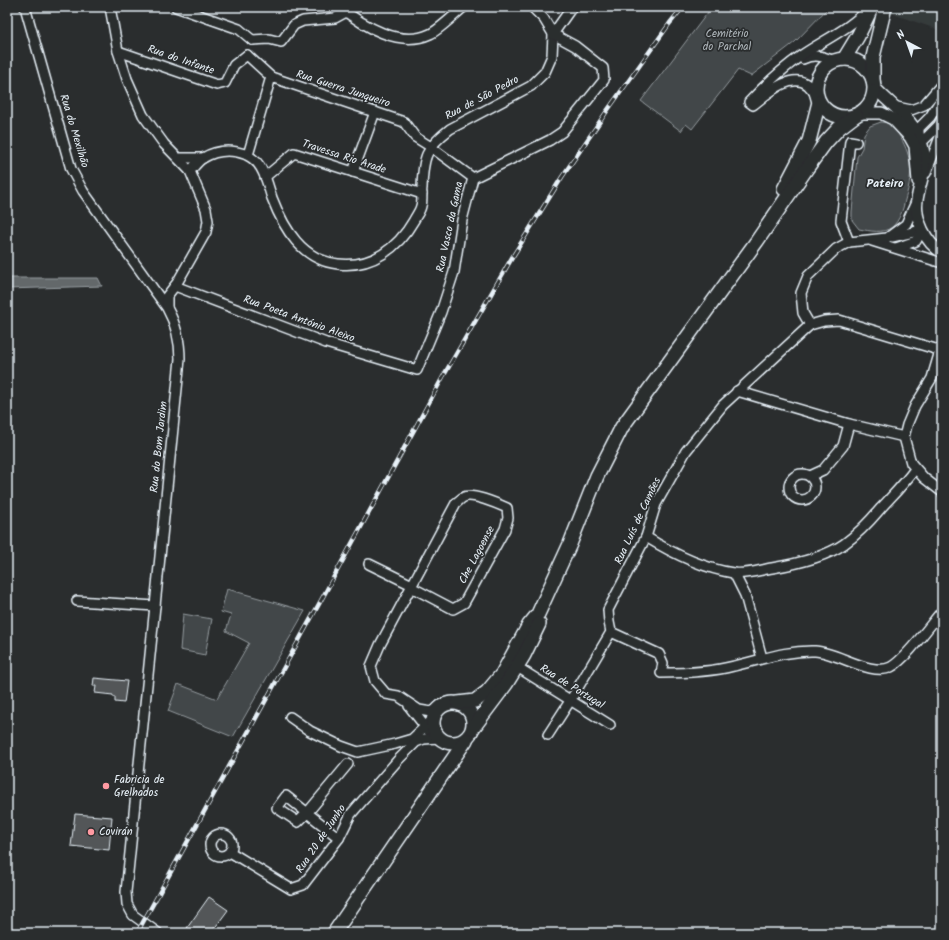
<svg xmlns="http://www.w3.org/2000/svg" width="949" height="940" viewBox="0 0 949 940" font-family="Kalam,sans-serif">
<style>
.built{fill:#363a3b}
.green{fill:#424648;stroke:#959ca0}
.water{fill:#63686b;stroke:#989fa3}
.building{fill:#535759;stroke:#e8f1f8}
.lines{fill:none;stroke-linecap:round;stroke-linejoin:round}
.minor-casing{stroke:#e8f1f8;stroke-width:12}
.tertiary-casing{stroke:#e8f1f8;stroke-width:14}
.secondary-casing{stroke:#e8f1f8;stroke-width:16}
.minor{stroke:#2a2d2e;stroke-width:9}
.tertiary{stroke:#2a2d2e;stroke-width:11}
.secondary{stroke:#2a2d2e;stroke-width:13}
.rail-casing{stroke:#e8f1f8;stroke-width:4.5}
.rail{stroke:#2a2d2e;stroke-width:3;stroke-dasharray:9;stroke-linecap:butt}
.poi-dot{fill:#ff9aa2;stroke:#2a2d2e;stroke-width:1.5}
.labels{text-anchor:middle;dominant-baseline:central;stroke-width:3.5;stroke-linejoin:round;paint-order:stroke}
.park-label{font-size:11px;fill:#aeb5ba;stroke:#2a2d2e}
.street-label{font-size:11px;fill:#e8f1f8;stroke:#2a2d2e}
.poi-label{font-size:11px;fill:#e8f1f8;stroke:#2a2d2e;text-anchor:start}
.neighbourhood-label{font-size:12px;font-weight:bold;fill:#e8f1f8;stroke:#2a2d2e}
</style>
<rect width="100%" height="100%" fill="#2a2d2e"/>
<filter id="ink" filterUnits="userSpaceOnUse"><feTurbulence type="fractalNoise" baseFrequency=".025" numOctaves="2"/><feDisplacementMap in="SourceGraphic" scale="8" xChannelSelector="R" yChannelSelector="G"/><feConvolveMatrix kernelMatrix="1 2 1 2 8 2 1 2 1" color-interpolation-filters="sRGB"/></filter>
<g filter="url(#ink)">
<path class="built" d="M885,7H942V31L884,11Z"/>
<g class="green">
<path d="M712,7H829L795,42L751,76L738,70L692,129L686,124L681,131L641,101Z"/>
<path d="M881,122L889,123C903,137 913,158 910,179C909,186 907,193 905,200C903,209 900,220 892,227C883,234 870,231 859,229L852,220V212L857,157L862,148L864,134L870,126Z"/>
<path d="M227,589L305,611L233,737L168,711L178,684L217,699L249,643L226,631L231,615L221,612Z"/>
<path d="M183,614L212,619L205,655L180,650Z"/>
</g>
<path class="water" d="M7,278H98L102,286L7,289Z"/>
<g class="building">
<path d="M941,10L942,11V21L938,20Z"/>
<path d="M94,678L127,681L124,703L115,702V697H113V695L95,693L96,686H93Z"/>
<path d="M75,814L112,817L109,850L71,846Z"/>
<path d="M209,897L228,910L211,933H195L187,928Z"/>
</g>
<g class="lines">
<defs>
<g id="minor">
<path d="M25,7L71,169L83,191L167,308C176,324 180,340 180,359L126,892L127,904L133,915L158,933"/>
<path d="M110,7L118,51L127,79L143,115L164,144L190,171L206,209L208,221L206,232L177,283L167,296V307"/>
<path d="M176,7L239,29L252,40"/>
<path d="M340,7C363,26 400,48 430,34C439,30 455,14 464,7"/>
<path d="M252,40L269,39L281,42L294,25L303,21L335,18L346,12"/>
<path d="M118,51L217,85L225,83L234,65L247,55"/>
<path d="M247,55L271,77L404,122L415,137L431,147L473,178"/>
<path d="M803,59C814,54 823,56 834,61"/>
<path d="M816,95C814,92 811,88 808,85C791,71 766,95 753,105L749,102C765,85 782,69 802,55C824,40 851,28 869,8"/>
<path d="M897,107L911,110L924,105L942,84"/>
<path d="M915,138L924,140L939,125L942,118"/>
<path d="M919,139V128L930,117L942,98"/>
<path d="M248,155L271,77"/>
<path d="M178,158H203"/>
<path d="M190,171C194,167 198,161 203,158C223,146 253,149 263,172C267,180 269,189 272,198C284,229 302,260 338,264C372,268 398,248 414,220C416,216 420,211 421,206C423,201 421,194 422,188C423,158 425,148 450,129L531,86L545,72L552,56L553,34L544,19L532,7"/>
<path d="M353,172L375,112"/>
<path d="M926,173L942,132"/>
<path d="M265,177L294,153L422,194"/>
<path d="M892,237L922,230"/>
<path d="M872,241L939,262L942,261"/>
<path d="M849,242L841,221L850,141L856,142"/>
<path d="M896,248L916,241L922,230"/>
<path d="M175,286L326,343L417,370L441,312L454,272L462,220L473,178L550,140L562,132L604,80L603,68L575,46L553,34L572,7"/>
<path d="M810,325L803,313L801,293L808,276L836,249L849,242L887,238L906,224L916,202"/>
<path d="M940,351L932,378L915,406L907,425L904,437L911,463L924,478L942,492"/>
<path d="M737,391L849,424L904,437"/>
<circle cx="802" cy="487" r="13"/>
<path d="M810,476L823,470L843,446L849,424"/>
<path d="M646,537C672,553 702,568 733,573C745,575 760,570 772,568C796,564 824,558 844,544C858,534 870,521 881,508C893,495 905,483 915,469"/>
<path d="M369,564L412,585"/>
<path d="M734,573L745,595L762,658"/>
<path d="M411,587L453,609L464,603L505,529L508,518L507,508C498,504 472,493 464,497C461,498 459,501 456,503L380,645L371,666L375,681L386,694L398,696L419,710L431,712L441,707"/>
<path d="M77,601L155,606"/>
<path d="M611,632L659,654L663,663L661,673C686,673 711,672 734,666C761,660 786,650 815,651C837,652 872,677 891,667C906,659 930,625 942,611"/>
<path d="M522,670L610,725"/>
<path d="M409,706L434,738"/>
<path d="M290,717L310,731L341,746L358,752L395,744L412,739L433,719"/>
<path d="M548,735L570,701L611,632L609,622L608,610L646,537L656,504L686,451L723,405L810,325L824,321L839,320L942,351"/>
<circle cx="221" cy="845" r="11"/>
<path d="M339,838L286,796L277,808L298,822L308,812L348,764"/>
<path d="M230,852L291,889L303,885L339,838L351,814L398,760L416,742L424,739L438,738"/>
</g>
<g id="tertiary">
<path d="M874,87C891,106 915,119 922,145C929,168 920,179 917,200C914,218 926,244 942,252"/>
<path d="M861,113H881L893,119L910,137L915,146L918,181"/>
</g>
<g id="secondary">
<circle cx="845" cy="88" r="29"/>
<path d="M844,59L858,36L872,7"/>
<path d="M873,79V57L885,7"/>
<path d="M784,189L809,141L819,102"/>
<circle cx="453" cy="723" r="20"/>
<path d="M458,703L475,701L487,692L502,674L529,625L538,614L570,544L597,476L622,427L757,241L807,168L826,142L839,128L856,115"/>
<path d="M473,728L506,684L524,655L539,624"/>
<path d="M334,933L466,740"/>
</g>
</defs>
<use href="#minor" class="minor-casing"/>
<use href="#tertiary" class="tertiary-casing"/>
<use href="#secondary" class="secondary-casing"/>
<use href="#minor" class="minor"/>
<use href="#tertiary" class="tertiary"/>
<use href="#secondary" class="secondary"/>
<defs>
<path id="rail" d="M137,933L319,604L444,375L513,256L562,177L607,111L670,23L683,7"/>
</defs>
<use href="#rail" class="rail-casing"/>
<use href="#rail" class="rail"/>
</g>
</g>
<g class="poi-dot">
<circle cx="106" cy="786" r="4"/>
<circle cx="91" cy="832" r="4"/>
</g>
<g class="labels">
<g class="park-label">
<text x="727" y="34">Cemitério<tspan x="727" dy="13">do Parchal</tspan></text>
</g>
<g class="street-label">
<text transform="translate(181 60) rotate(19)">Rua do Infante</text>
<text transform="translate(343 89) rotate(18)">Rua Guerra Junqueiro</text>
<text transform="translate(482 98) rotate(-28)">Rua de São Pedro</text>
<text transform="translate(74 131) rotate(73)">Rua do Mexilhão</text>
<text transform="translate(344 157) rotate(18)">Travessa Rio Arade</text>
<text transform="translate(450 227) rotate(-78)">Rua Vasco da Gama</text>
<text transform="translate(299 319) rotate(20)">Rua Poeta António Aleixo</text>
<text transform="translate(159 447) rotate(-84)">Rua do Bom Jardim</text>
<text transform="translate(638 521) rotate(-65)">Rua Luís de Camões</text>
<text transform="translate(477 555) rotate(-62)">Che Lagoense</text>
<text transform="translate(572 687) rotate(32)">Rua de Portugal</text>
<text transform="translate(321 839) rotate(-56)">Rua 20 de Junho</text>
</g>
<g class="poi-label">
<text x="114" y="780">Fabricia de<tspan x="114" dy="13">Grelhados</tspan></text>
<text x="99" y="832">Covirán</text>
</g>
<g class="neighbourhood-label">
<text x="885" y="183">Pateiro</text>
</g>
</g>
<rect width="949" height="940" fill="none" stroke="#2a2d2e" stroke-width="24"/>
<rect x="12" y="12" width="925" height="916" fill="none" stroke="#e8f1f8" stroke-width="1.5" filter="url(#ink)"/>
<g transform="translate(907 42) rotate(319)" stroke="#2a2d2e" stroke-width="3" paint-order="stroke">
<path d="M0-3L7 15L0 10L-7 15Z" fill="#e8f1f8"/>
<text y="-6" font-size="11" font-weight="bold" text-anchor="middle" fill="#e8f1f8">N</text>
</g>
</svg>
